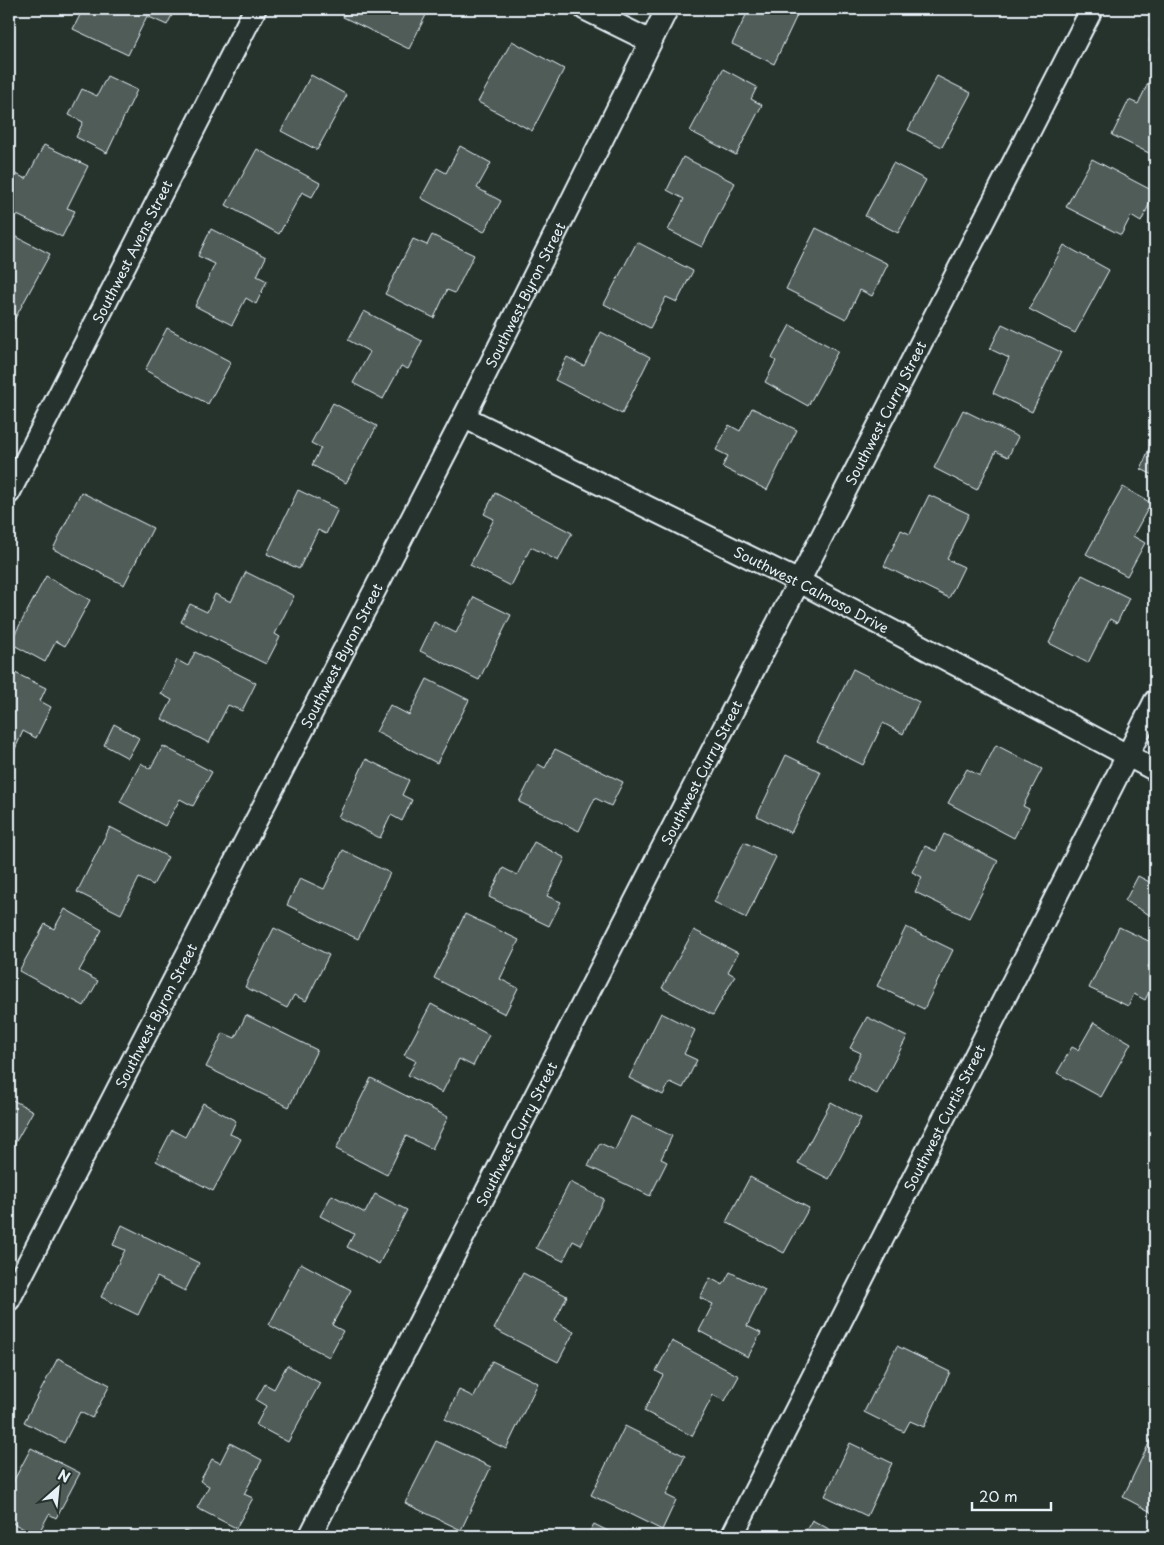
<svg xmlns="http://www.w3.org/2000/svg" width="1164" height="1545" viewBox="0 0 1164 1545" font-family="'Playpen Sans',sans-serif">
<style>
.building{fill:#505c59;stroke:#e8f1f8}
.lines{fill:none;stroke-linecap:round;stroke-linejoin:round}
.street-casing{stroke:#e8f1f8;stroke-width:25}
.street{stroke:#26332d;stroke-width:21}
.labels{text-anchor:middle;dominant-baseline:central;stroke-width:5;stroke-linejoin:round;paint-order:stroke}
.street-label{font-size:14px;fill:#e8f1f8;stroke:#26332d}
</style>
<rect width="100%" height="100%" fill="#26332d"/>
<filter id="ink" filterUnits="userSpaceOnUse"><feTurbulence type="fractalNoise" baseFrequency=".02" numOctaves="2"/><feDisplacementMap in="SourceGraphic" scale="10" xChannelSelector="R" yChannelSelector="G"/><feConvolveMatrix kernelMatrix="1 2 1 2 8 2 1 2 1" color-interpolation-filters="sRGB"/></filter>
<g filter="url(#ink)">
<g class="building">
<path d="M83,9H175L167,25L147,16L128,55L73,29Z"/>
<path d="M347,9H429L409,49L343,17Z"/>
<path d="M749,9H800L774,64L732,44Z"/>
<path d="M1155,27V44L1149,41Z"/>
<path d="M512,41L564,69L532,131L478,102Z"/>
<path d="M723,69L757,87L751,99L762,105L736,155L690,131Z"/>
<path d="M1153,73L1155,74V156L1112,135L1129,100L1138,104Z"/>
<path d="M311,75L347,95L317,150L281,131Z"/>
<path d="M107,76L137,90L107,153L76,137L83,122L69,115L82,89L97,96Z"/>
<path d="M937,76L971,93L942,147L908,130Z"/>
<path d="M44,145L88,166L67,208L75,211L62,237L9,211V189L16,174L26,179Z"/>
<path d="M460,146L491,163L477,188L501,201L484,232L421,198L437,168L446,173Z"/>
<path d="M257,149L320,183L312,197L302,192L279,234L226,205Z"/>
<path d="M683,157L735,183L702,247L668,230L684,199L667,190Z"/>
<path d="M1092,159L1155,192L1141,222L1131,216L1121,235L1066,207Z"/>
<path d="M893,163L926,180L898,233L865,216Z"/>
<path d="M816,228L888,264L872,296L860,290L846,319L786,289Z"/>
<path d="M211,229L266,257L257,276L267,281L256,304L246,298L232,325L195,306L215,264L198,256Z"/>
<path d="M9,233L50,254L13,322L9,320Z"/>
<path d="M432,235L474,255L455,293L447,290L434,318L385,294L413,239L427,245Z"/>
<path d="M637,242L693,271L677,302L666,297L650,328L604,304Z"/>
<path d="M1064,245L1109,270L1075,333L1029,309Z"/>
<path d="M364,311L422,341L408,369L401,366L383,399L353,383L370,352L348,340Z"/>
<path d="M1002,324L1061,352L1032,412L993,393L1009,358L990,349Z"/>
<path d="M790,325L838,351L808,406L765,382L776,361L772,358Z"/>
<path d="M167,328L231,362L208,404L145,370Z"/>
<path d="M601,332L650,357L622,414L555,380L567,357L584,366Z"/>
<path d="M333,403L377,426L346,483L312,465L321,448L311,443Z"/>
<path d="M752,408L797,430L767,490L722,467L728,456L716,450L729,425L740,431Z"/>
<path d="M963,410L1018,437L1008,457L996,451L977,490L934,468Z"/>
<path d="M1155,434V476L1141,469Z"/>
<path d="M1123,487L1151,503L1133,536L1145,543L1127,576L1086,554Z"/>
<path d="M298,490L338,509L326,534L318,530L299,569L267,554Z"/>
<path d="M81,492L153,528L124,585L53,549Z"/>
<path d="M495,493L572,533L558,561L531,547L511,586L470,565L494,519L484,514Z"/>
<path d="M929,495L969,514L947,559L964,567L949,598L884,566L901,530L910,534Z"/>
<path d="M246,572L294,596L275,634L280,637L266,664L181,622L190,604L207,612L215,594L231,602Z"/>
<path d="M1082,575L1129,598L1117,623L1110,619L1088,663L1049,643Z"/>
<path d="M46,576L90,600L65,646L56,641L45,662L10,643Z"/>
<path d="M474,597L511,615L479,680L420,651L434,622L456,633Z"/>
<path d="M195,652L256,683L242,711L228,705L209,743L162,719L172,700L161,694L177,660L188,666Z"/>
<path d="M853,669L919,702L903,734L883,723L863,765L817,742Z"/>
<path d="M9,670L46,688L40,701L51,707L36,738L23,731L15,749L9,746Z"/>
<path d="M427,679L469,700L437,763L376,732L390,705L409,715Z"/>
<path d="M114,724L139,738L128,758L104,745Z"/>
<path d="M996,745L1042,769L1023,806L1029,809L1014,838L948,803L967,769L980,776Z"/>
<path d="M163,746L212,772L193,806L180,799L165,826L120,802L141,763L150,769Z"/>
<path d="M555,749L623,782L611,806L595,798L579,831L519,802L538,764L545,768Z"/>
<path d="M786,755L821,772L791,833L757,816Z"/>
<path d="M366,759L409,780L402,795L412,800L402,821L391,815L380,838L338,817Z"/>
<path d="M110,827L168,857L153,885L139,878L121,914L77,892Z"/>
<path d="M944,834L998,861L969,918L915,892L922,877L912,872L925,846L936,851Z"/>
<path d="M534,842L565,858L547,896L561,902L549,926L489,897L503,868L517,875Z"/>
<path d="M744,842L776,857L746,918L714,902Z"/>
<path d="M343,850L390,873L358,939L287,905L300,878L324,889Z"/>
<path d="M1138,876L1155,885V918L1125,901Z"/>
<path d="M65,909L102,930L79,971L98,981L84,1006L19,971L45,924L54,929Z"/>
<path d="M465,914L519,940L500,979L518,988L505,1014L434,978Z"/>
<path d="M906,927L953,950L924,1009L877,986Z"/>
<path d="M1119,927L1155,944V953L1148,967L1155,971V980L1145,1000L1134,994L1128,1006L1089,988Z"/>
<path d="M274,928L329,955L306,1001L294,995L287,1008L245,987Z"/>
<path d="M694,930L738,953L728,972L735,976L713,1015L662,988Z"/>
<path d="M431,1004L489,1035L473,1066L459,1059L442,1093L408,1075L416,1061L404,1055Z"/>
<path d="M661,1013L695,1030L684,1054L697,1060L683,1088L670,1082L663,1095L629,1078Z"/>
<path d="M246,1015L317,1050L289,1107L206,1067L223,1033L235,1038Z"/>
<path d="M867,1017L907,1037L877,1094L848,1079L861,1053L850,1048Z"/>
<path d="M1094,1022L1131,1043L1101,1097L1057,1073L1072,1047L1078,1050Z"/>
<path d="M371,1078L448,1117L432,1149L406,1136L387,1175L336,1149Z"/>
<path d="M9,1098L33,1111L9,1154Z"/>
<path d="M831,1102L861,1118L829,1179L798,1163Z"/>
<path d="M203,1103L236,1121L230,1134L241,1139L213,1191L156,1161L172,1130L185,1137Z"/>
<path d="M631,1116L672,1136L661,1159L667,1162L650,1196L588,1166L600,1143L615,1150Z"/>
<path d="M750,1177L809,1208L784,1253L726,1222Z"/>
<path d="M570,1182L604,1199L581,1245L573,1241L563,1261L536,1248Z"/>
<path d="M375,1194L407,1210L379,1264L347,1247L354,1234L320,1216L332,1195L365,1213Z"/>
<path d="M122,1225L199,1263L185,1291L157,1277L138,1315L101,1297L125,1250L113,1245Z"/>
<path d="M301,1263L351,1290L332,1325L343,1331L329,1357L269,1325Z"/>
<path d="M730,1272L765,1290L747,1326L761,1333L748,1357L699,1331L713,1304L700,1298L710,1278L723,1285Z"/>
<path d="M523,1273L567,1296L555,1321L574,1332L558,1362L494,1329Z"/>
<path d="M672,1341L739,1376L725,1401L713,1395L692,1436L644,1411L663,1375L656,1371Z"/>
<path d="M897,1346L950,1372L924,1427L910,1421L904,1432L864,1412Z"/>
<path d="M58,1358L110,1385L92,1418L80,1412L64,1443L24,1422Z"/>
<path d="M492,1361L538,1383L506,1449L445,1419L459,1390L474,1397Z"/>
<path d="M287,1365L320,1383L288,1442L256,1425L266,1406L256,1400L265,1384L274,1389Z"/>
<path d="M625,1426L685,1456L666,1495L676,1500L662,1530L591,1495Z"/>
<path d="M1153,1435L1155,1436V1514L1123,1497Z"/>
<path d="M436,1441L491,1467L461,1530L405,1503Z"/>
<path d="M230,1443L262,1460L244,1494L253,1498L236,1528L197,1508L209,1486L200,1481L212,1459L220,1463Z"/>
<path d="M850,1443L892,1463L867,1516L825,1496Z"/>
<path d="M31,1448L80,1473L56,1518L49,1514L37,1536L9,1521V1479L13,1482Z"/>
<path d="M812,1520L842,1536H803Z"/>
<path d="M594,1524L618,1536H587Z"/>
<path d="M1116,1530L1129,1536H1113Z"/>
<path d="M185,1531L195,1536H182Z"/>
</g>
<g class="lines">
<defs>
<g id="street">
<path d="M585,9L650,41"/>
<path id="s1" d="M464,417L800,582L1155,770"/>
<path id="s2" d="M9,493L255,9"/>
<path id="s3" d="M9,1300L464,417L667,9"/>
<path id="s4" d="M310,1536L1092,9"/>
<path id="s5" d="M732,1536L1155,701"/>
</g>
</defs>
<use href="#street" class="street-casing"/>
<use href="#street" class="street"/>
</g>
</g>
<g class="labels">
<g class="street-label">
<text stroke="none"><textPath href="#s2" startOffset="271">Southwest Avens Street</textPath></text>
<text stroke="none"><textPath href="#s3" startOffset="1130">Southwest Byron Street</textPath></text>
<text stroke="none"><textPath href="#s4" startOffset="1262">Southwest Curry Street</textPath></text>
<text stroke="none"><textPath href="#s1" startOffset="388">Southwest Calmoso Drive</textPath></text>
<text stroke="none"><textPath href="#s3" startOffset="725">Southwest Byron Street</textPath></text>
<text stroke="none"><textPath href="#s4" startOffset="858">Southwest Curry Street</textPath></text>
<text stroke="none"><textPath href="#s3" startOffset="320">Southwest Byron Street</textPath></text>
<text stroke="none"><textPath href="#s5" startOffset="469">Southwest Curtis Street</textPath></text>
<text stroke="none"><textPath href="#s4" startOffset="452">Southwest Curry Street</textPath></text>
</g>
</g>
<rect width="1164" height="1545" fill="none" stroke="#26332d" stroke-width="30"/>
<rect x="15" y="15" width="1134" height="1515" fill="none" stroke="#e8f1f8" stroke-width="2" filter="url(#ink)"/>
<g transform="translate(58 1488) rotate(27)" stroke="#26332d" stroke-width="4" paint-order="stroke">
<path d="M0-4L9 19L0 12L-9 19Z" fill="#e8f1f8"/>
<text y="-8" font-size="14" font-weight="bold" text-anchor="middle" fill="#e8f1f8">N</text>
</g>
<path d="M972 1502v8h79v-8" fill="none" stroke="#e8f1f8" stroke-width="2.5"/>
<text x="979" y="1502" font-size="15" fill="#e8f1f8" stroke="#26332d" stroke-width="4" paint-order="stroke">20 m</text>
</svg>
